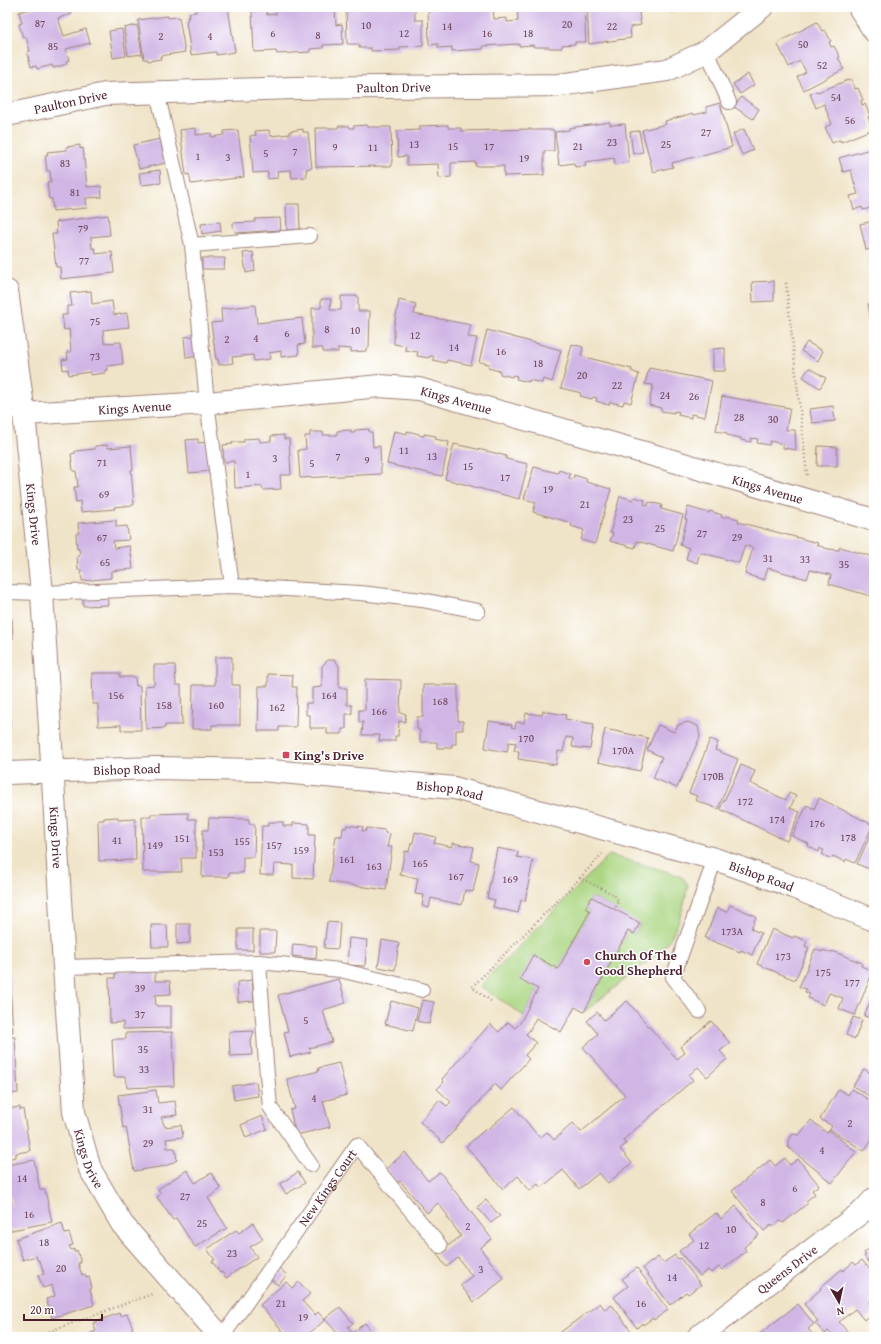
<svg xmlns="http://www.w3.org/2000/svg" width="881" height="1344" viewBox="0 0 881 1344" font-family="'Gentium Book Plus',serif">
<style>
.green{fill:#abd682;stroke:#7a7a56}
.building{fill:#d0b6e5}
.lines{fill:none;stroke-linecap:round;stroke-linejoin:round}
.lane-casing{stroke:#9d827a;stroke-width:16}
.street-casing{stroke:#9d827a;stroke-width:24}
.secondary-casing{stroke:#9d827a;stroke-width:24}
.path{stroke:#9d827a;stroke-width:2.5;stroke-dasharray:1 3;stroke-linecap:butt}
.lane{stroke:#fff;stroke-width:14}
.street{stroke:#fff;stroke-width:22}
.secondary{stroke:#fff;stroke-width:22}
.poi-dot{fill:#d1495b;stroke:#fff;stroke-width:1.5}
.labels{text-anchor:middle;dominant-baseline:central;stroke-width:3;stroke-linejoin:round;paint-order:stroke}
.number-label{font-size:11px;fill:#6c455a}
.street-label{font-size:13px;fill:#4a1f2b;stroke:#fff}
.poi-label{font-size:13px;font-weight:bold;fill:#4a1f2b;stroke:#fff;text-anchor:start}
</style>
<rect width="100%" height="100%" fill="#fff"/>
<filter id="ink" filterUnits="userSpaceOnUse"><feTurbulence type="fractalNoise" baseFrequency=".025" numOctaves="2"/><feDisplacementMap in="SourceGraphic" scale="8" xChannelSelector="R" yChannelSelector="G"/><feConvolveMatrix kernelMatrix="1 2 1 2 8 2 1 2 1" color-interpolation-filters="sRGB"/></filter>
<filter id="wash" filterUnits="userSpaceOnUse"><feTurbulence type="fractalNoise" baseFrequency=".012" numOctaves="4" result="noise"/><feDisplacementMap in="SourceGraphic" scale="16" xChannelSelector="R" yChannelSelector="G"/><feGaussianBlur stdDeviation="0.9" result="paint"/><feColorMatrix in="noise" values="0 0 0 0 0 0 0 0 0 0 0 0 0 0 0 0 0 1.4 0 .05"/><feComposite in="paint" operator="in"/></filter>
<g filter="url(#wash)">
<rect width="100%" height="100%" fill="#f0e4c8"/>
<path class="green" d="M609,855L672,873L683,878L688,885C683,910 678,931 661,951L584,1012L628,931L634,934L640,924L592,897L586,908L590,911L558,969L533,955L538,989L524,1016L480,986Z"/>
<g id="blocks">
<g class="building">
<path d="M37,7H70L72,14L58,18L64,36L86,29L90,43L66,49L69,60L66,61L67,64L53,68L52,65L37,69L36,66L31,67L27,52L30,51L26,37L23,38L19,24L22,23L19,12Z"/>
<path d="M195,7H213V8L228,7L235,52L216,55V52L191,55L186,21L188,20L187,17H190L189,13L196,12Z"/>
<path d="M346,7H415V20H423V46L400,47V50L371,51V48H359V44H347Z"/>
<path d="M428,7H452V8L493,7L494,19L507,18V22L518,21L517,7H584L586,42H575V44L562,45V48H549V47H534L533,45L519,46V44L483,46V49L452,51V47L438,48V44L429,45Z"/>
<path d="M587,7H638L641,25L630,27L631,38L589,44Z"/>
<path d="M667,7H678L672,13Z"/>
<path d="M291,8L292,11L335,8L336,25L342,24L343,44L323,45V48L310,49V52L277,54L276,51L254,52L252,11L266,10L267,15L276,14V9Z"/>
<path d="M168,16V18L179,17L185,52L160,56L161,59L148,61L147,59H144L138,20Z"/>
<path d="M817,22L822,31L825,30L831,41L829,42L831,47L834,46L840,57L838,58L844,69L804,90L797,77L806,72L800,61L789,67L777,43Z"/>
<path d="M137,25L142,54L128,56L124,28Z"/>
<path d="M122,29L126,56L113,58L109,31Z"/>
<path d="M748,74L754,85L740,94L733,84Z"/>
<path d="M851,79L855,89L858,88L863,100L861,101L862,105L865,104L870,116L868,117L873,129L841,142L840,140L832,143L825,127L832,124L824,104L816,108L810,94L817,91L818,92Z"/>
<path d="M741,97L759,109L753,119L734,107Z"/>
<path d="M720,103L732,147L672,163L673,167L653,172L642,130L666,124L665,121L680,117L693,113L694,115L707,112L706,107Z"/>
<path d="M610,122V125L625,124L629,162L615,164L614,158L585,162L586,166L575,167L574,163L559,165L555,132L569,130V128Z"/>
<path d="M367,125L368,127H391L392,166L316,167L315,128H338V126H349L350,128H354L353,126Z"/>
<path d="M448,125V128H461V131L531,129V130H554V151H544V175L504,176V166H475L476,162L451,163V177L439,178L438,164L407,165V156L398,157L397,131L420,130V126Z"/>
<path d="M196,128V135L211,133V137L224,135V131L238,130L244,177L191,184L189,174L186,175L180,130Z"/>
<path d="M303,129V132H308L312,168L306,169L307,177L292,178L291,170L277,171L278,178L268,179V172L253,173L250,136L256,135L255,131L269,130L270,136L290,134V131Z"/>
<path d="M744,129L753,150L742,155L733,134Z"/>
<path d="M639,131L643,152L633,154L630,132Z"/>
<path d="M160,139L166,163L139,169L133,145Z"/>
<path d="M80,145V149L83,148L87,187L101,186L102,197L86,198L87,208L53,211L52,199H49L47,182H51L50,171H47L45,155H48L47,152L67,150L66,147Z"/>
<path d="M874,148V207L863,210L862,207L854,210L850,196L858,194L854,182L851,170L843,172L839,158Z"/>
<path d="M160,170L161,183L141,185L139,173Z"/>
<path d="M286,204H299L300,229L287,230Z"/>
<path d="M108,215L110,235L91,237L92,249L95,248L96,254L112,252L114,273L61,279L60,267H56L52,234H57L56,222Z"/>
<path d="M280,218L281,230L236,233L233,227V223L255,222V219Z"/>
<path d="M874,221V248L866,250L860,224Z"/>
<path d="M220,222L221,231L202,234L201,224Z"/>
<path d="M253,252L255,271L246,273L243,253Z"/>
<path d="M202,258H225L224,269H202Z"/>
<path d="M870,261H874V276H873Z"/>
<path d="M774,281V301L753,302L752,282Z"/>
<path d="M91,291L92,304L112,301L114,315L127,313L129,327L103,330L104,343L121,342L123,364L107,366L108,370H105V373L90,375V372L69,375L68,369L63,370L62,360L68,359L67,352H71L69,329L64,330L62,315H67V306H72L70,293Z"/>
<path d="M341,296H358V311H370L369,348H366V351L351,352V349L338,348V352H323V348H312V308H321V299H331L330,310H341Z"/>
<path d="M399,300L416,304L414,314L471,325L468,337L477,338L471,365L447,360L446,363L433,360L434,357L432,356H430L429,358L417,356L418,352L405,350L406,346L394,344V326Z"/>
<path d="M874,303V327H872L868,304Z"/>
<path d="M255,305L257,323L302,318L305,344L298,345L299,355L281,357V351L269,353L270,359L254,361L253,355L232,357L233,363L219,365L218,359H216L211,323L222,322L221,309Z"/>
<path d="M487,330L561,350L552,382L543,379L542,383L529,380V382L516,379L517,376L513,375L512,377L500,374V371L488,368L489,364L479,362Z"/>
<path d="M196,336L199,356L186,358L184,337Z"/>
<path d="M807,342L823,351L818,361L801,351Z"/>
<path d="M572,344L583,347L581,356L632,369L631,371L639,374L631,403L624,401L623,405L610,402L609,405L596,401L597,398L593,397L592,399L580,396L581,393L561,388Z"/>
<path d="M725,348V371H713V349Z"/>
<path d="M649,368L712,381L705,417L691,414V418L678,415L679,412L674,411V413L661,411V408L649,405L653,385L645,384Z"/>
<path d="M809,368L826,378L820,388L803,377Z"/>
<path d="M722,396L790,408L786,430H795L796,450L783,448V444L770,441L769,445L757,443L758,439L751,438V442L741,440V438L727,435V433L716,431Z"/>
<path d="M833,406L835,421L812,423L810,409Z"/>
<path d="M369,429V432H372L373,447L380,446L381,474L300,478L298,450L306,449L305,436H310V432H323V435H337V431L351,430V433H355V430Z"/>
<path d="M394,431L407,434V431L419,434V435L422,436H424V434L436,436L435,439L449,442L442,476L387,464Z"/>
<path d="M284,435V439H289L291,475H280L281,489L263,490L262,486L235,488L234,461L224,462L223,445L233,444L232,442H244V439L259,438L260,442L271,441V436Z"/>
<path d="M198,439V443L209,442L212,471L189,473L186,440Z"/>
<path d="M454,444L491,452L506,456V459L528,464L519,499L445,479Z"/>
<path d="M107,445L108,448L131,446L133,470H131L134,505L114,507L115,509L81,512L80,501L76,502L74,487H78L76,471H73L71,454L75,453V451L95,449V446Z"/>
<path d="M818,446L837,447V466H817Z"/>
<path d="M534,467L558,473L559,470L570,474L569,478L571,479H573L574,475L587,479L586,482L611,489L595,544L581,540L584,530L571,526L572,523L533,512L536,502L524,499Z"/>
<path d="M620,496L633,500L634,497L645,500L644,504L648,506L649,502L662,505L661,509L683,515L673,551L637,541L635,548L610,541L613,533H610Z"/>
<path d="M688,507L709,513L710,511L722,515L721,517L724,518L726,516L739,519L738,522L818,543L817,545L828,549L839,550L840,547L874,557V597L829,584L831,575L810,570L807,579L768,568L764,580L745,574L753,548L745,545L739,563L700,552L697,563L686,559L689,548L680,545L687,520L685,519Z"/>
<path d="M116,520V527L127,526L129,540L113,541L114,548L130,546L133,569L111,571V578L82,581L81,570H78L77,556H80L79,549H77L76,534L79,533L78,523Z"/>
<path d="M107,594L108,605L83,606V595Z"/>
<path d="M12,619L13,639H7V620Z"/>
<path d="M215,657H232V685H240V725H212V729H192L193,685H215Z"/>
<path d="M328,660H335L339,666V688H347V705H352V714H346V729H342V734H327V728H310V715H306V703H312V688L322,687V666Z"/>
<path d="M154,665H175L176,685H181L182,725H165V728L146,729L145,686L154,685Z"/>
<path d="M92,673H120V677H135L136,686H140L141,730H121V725L98,726V704H93Z"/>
<path d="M268,674L293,675L292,687H297L296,727H279V731H258L259,686H268Z"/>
<path d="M7,675L9,677L10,727H7Z"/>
<path d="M365,679L401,680L400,713L406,714L405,722L399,721L398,736H395V741H379L380,735H362L363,722H359V710H365Z"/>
<path d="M423,685H458V721H463V730H456V744H452V748H437V742H420V730L417,729V717H423Z"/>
<path d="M543,711L566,715L565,719L594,724L590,749L572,747L573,738L566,737L563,752L558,751L556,765L518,759L519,751H514L516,743L509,742L507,752L485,748L489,721L512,725L511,727L515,728L516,722L524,723L526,713L542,715Z"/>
<path d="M688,722L698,726L700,737L677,788L653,778L662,757L647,750L658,725L674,732L678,725Z"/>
<path d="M605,729L648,738L640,771L598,762Z"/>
<path d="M710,739L718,742L715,750L738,759L718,809L695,800L697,796L689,793Z"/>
<path d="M741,765L755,771L750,783L786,800L789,793L796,796L790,808L800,812L787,841L720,809Z"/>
<path d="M819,798L873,825L855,863L846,859L845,862L833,856L831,859L822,854L824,850H823L820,848L819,852L808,846L809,844L792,836L807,805L814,809Z"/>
<path d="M188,813V819H196V858H181L182,872H143L142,817H151V814Z"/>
<path d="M118,817V820L135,819L136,860L99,861L98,820H104V818Z"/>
<path d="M209,818L249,819V824H255L254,857H243V873H229L228,877H202L203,830H208Z"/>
<path d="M268,822H283V826H293V823L309,824V835H315L313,879L293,878V865L274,864L273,875H260L262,826H268Z"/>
<path d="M347,825L363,827L362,831H366L367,828L385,830V833L390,834L387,847H392L386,890L329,882L336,836H342L343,828H346Z"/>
<path d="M874,828V871L857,864Z"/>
<path d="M415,832L436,837L434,843L452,847L453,843L474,847L471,861L479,863L473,892L465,890L462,905L431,898L429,908L422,906L424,895L415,894L418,878L400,875L405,851L409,852L411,843H413Z"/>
<path d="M497,848L518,852L517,857L533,860L525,901L521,900L518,913L493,907L495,900L487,898Z"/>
<path d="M592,897L640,923L634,934L628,931L584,1012L575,1007L561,1032L536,1018L529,1031L526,1034L536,1043L525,1055L529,1059L501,1090L495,1084L443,1143L420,1122L439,1100L447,1106L451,1102L437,1089L444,1082L442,1079L490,1024L499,1032L508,1022L515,1028L520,1023L538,989L520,979L533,955L558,969L590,911L585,908Z"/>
<path d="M730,905L756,916L751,929L761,933L752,955L741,950L740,952L705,938L717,908L727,912Z"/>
<path d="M327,922L340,923L338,949L324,948Z"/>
<path d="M177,924H190V943L177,944Z"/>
<path d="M151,925H167L168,947H152Z"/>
<rect x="238" y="929" width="15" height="21"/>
<path d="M772,929L793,938L794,936L807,941L805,946L809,948L795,980L757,964Z"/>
<path d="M260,931H276L275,952H260Z"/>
<path d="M349,938L367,940L365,966L347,965Z"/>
<path d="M382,940L399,943L395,970L378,967Z"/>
<path d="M293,944L317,946L316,959L292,956Z"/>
<path d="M815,949L822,952L823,950L831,953L832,951L862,963L861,966L873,971L855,1015L839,1009L843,998L829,993L824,1005L808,998L810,994L805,992L806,989L799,987Z"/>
<path d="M7,969H9L13,1032H7Z"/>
<path d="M155,970V981H170L171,994L155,995L156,1006H171V1028L123,1029V1022L110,1023L109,978H115V971Z"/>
<path d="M339,979L346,1003L323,1010L332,1042L309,1048L311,1052L290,1057L284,1032L288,1031L278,995Z"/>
<path d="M252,980L254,1001L238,1002L237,982Z"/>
<path d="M874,992V1023L871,1021L872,1018L864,1016Z"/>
<path d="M422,1000L434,1002L429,1024L417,1021Z"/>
<path d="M391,1001L418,1008L413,1031L385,1024Z"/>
<path d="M627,1001L677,1059L685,1053L680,1047L711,1021L730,1043L720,1051L727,1059L707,1077L698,1067L689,1075L693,1080L623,1140L626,1144L620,1149L632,1163L608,1183L599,1173L579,1189L563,1170L541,1188L538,1184L530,1191L518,1176L503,1189L466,1146L487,1128L488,1129L514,1107L540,1138L547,1132L554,1140L573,1123L581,1132L625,1095L583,1047L598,1034L587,1021L597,1012L604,1020Z"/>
<path d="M853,1017L862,1020L855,1039L846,1035Z"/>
<path d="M254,1031L251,1041L252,1055L230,1056L229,1032Z"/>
<path d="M172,1032L174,1086L127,1088L126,1077H114L112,1039H126V1033Z"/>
<path d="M7,1037H15L18,1093L7,1094Z"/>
<path d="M339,1063L347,1095L323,1101L330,1127L296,1135L290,1110L295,1109L287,1079L319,1071L318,1068Z"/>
<path d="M864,1069L874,1075V1099L853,1086Z"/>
<path d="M256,1082L258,1096L234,1100L232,1086Z"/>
<path d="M839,1089L848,1095L852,1089L874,1103V1131L871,1136L873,1137L864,1151L830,1129L832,1126L820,1119Z"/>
<path d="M156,1090L158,1103L175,1101L177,1115L161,1117L165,1127L181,1125L183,1137L166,1139L167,1148H175L177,1160L166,1166L134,1171L126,1127L123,1128L118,1095Z"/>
<path d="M20,1107V1110L23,1109L30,1151L16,1153V1157L7,1159V1109Z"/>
<path d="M262,1116L267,1129L246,1138L241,1125Z"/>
<path d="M811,1120L827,1133L829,1130L856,1152L832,1183L788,1147V1141L793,1134L799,1135Z"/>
<path d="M405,1152L428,1181L440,1172L492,1239L480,1248L504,1279L474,1302L460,1285L472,1276L458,1258L446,1267L437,1254L461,1236L447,1217L448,1216L438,1203L427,1213L400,1181L398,1183L386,1169Z"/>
<path d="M785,1158L790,1165L798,1159L819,1185L812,1190L815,1194L806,1201L808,1203L783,1223L780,1221L772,1227L771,1225L764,1231L732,1191L770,1160L775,1166Z"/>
<path d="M34,1160L40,1190H45L52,1222L7,1231V1206L12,1205L11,1196L7,1197V1165Z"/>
<path d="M187,1170L195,1183L211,1173L221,1189L208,1198L227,1228L195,1247L176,1218L173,1220L157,1197L161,1194L158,1189Z"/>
<path d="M298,1172L305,1183L286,1194L280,1184Z"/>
<path d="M486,1200L500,1216L491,1223L477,1207Z"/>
<path d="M736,1206L759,1235L744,1247L746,1251L722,1270L719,1267L711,1273L708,1270L700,1276L679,1251L694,1240L689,1234L716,1213L721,1219Z"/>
<path d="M62,1223L65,1234L69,1233L73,1245L69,1246L71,1250L74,1249V1252L77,1250L81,1263H78L82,1275L85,1274L86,1278L89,1277L92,1288L90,1289L94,1305L52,1318L46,1299L55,1296L52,1285L43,1288L38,1275L44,1274L40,1261H38L36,1256L23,1260L16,1239Z"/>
<path d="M253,1223L263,1239L250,1247L257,1257L226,1278L222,1272L220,1273L212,1261L215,1260L207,1249L236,1230L239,1233Z"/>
<path d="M874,1245V1268L864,1256L866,1255L864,1253Z"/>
<path d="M675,1255L678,1259L680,1258L701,1285L688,1294L686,1292L670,1305L643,1268L658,1257L663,1263Z"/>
<path d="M862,1260L874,1274V1297L869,1302L874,1308V1311L864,1320L855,1309L839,1322L848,1332L842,1337H834L828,1331L825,1334L815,1323L818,1321L804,1304L821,1289L820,1288L842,1269L843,1271L853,1262L856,1265Z"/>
<path d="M279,1268L287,1275L278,1285L270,1279Z"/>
<path d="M637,1268L668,1310L654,1320L653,1318L643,1325L642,1323L637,1328L614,1297L628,1286L622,1279Z"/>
<path d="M286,1282L292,1288L299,1282L310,1294L302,1301L315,1315L318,1312L325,1320L305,1337H288L260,1305Z"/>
<path d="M600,1303L605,1310L612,1305L631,1331L624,1337H554Z"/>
<path d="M798,1304L814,1324L808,1329L815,1337L757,1336Z"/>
<path d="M340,1307L353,1323L348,1327L352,1333L365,1323L375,1336L335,1337L338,1334L325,1319Z"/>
<path d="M119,1313L120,1316L127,1314L133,1328L131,1329L134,1337H82L96,1331L93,1323Z"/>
</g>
</g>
</g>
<g filter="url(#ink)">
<use href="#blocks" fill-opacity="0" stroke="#9d827a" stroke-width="1"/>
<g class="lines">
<defs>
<g id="lane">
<path d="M707,51L729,102"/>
<path d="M157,92L192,245L207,403L232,586"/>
<path d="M192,245L310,236"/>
<path d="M7,592L42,593L232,586L360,593L422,600L478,611"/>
<path d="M259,962L266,1063L270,1107L311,1165"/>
<path d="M64,967L259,962L340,970L422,990"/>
<path d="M699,1011L673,977L715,859"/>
<path id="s1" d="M222,1337L357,1145L440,1246"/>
</g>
<g id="street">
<path d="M859,7L874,31"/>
<path id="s2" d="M7,115L105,94L293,88L559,85L667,70L707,51L762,7"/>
<path id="s3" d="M7,291L24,414L42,593L64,967L74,1112L90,1169L122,1224L221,1337"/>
<path id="s4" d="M24,414L207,403L380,386L419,389L663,458L874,520"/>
<path id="s5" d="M698,1337L863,1211L874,1199"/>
</g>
<g id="secondary">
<path id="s6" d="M7,773L155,768L261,770L454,788L715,859L783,883L874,920"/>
</g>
</defs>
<use href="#lane" class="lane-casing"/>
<use href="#street" class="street-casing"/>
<use href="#secondary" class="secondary-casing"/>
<g class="path">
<path d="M786,283L807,475"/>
<path d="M580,878L602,854"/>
<path d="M491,1001L472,987L580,878L613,894L618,900L616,907"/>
<path d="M34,1337L152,1294"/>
</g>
<use href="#lane" class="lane"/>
<use href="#street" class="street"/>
<use href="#secondary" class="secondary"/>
</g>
</g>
<g class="poi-dot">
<rect x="282" y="751" width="8" height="8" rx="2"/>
<circle cx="587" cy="962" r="4"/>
</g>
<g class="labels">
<g class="number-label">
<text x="40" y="23">87</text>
<text x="567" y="24">20</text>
<text x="366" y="25">10</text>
<text x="447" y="26">14</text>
<text x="612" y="26">22</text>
<text x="273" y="33">6</text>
<text x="404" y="33">12</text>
<text x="487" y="33">16</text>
<text x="528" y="33">18</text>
<text x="318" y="35">8</text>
<text x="161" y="36">2</text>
<text x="210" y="36">4</text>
<text x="803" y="44">50</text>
<text x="53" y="46">85</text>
<text x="822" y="65">52</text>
<text x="836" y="97">54</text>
<text x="850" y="120">56</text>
<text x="706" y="132">27</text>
<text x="612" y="142">23</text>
<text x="414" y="144">13</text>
<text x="666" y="144">25</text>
<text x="453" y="146">15</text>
<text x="489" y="146">17</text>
<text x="578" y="146">21</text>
<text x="335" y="147">9</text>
<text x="373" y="147">11</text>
<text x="295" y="151">7</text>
<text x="266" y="153">5</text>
<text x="198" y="156">1</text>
<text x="228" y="157">3</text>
<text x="524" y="158">19</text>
<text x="65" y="163">83</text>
<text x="75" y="192">81</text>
<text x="83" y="228">79</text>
<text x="84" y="260">77</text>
<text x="95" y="321">75</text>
<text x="327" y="329">8</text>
<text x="355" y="330">10</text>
<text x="287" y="333">6</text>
<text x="415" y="335">12</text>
<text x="256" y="338">4</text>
<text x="227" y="339">2</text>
<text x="454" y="347">14</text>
<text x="501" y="351">16</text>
<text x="95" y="356">73</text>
<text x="538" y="363">18</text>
<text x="582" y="375">20</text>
<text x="617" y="385">22</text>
<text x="665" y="395">24</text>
<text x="694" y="396">26</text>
<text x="739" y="417">28</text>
<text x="773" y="419">30</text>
<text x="404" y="450">11</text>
<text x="338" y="456">7</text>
<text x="432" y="456">13</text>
<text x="275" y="458">3</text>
<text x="367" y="460">9</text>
<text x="102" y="462">71</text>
<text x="312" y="463">5</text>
<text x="468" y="466">15</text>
<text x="248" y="474">1</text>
<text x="505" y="477">17</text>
<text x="548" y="489">19</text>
<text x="104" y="494">69</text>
<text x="585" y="504">21</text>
<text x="628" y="519">23</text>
<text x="660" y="528">25</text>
<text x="702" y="533">27</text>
<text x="102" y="537">67</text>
<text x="737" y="537">29</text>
<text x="768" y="558">31</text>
<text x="805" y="559">33</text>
<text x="105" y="562">65</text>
<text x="844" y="564">35</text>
<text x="116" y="695">156</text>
<text x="329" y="695">164</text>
<text x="440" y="701">168</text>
<text x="164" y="705">158</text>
<text x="216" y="705">160</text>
<text x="277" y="707">162</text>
<text x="379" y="711">166</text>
<text x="526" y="738">170</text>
<text x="623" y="750">170A</text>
<text x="713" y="776">170B</text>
<text x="745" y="801">172</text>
<text x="777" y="819">174</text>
<text x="817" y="823">176</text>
<text x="848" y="837">178</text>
<text x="182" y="838">151</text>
<text x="117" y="840">41</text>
<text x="242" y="841">155</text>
<text x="155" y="845">149</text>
<text x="274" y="845">157</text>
<text x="301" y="850">159</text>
<text x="216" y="852">153</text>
<text x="347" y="859">161</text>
<text x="420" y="863">165</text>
<text x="374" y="866">163</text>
<text x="456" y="876">167</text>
<text x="510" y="879">169</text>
<text x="732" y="931">173A</text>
<text x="783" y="956">173</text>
<text x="823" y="972">175</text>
<text x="852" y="982">177</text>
<text x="140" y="988">39</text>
<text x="140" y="1014">37</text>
<text x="306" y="1020">5</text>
<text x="143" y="1049">35</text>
<text x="144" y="1069">33</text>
<text x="314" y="1098">4</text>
<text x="148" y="1109">31</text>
<text x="850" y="1123">2</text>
<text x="148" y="1143">29</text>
<text x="822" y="1150">4</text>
<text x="22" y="1178">14</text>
<text x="795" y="1188">6</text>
<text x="185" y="1196">27</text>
<text x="763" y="1202">8</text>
<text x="29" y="1214">16</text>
<text x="202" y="1223">25</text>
<text x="468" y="1226">2</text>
<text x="731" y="1229">10</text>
<text x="44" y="1242">18</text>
<text x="704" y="1245">12</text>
<text x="232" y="1253">23</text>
<text x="61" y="1268">20</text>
<text x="481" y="1269">3</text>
<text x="672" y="1277">14</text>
<text x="281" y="1303">21</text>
<text x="641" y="1303">16</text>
<text x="303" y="1317">19</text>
</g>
<g class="street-label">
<text stroke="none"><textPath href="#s2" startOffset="389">Paulton Drive</textPath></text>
<text stroke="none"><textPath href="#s2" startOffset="65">Paulton Drive</textPath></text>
<text stroke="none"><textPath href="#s4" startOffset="435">Kings Avenue</textPath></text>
<text stroke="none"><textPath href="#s4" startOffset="111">Kings Avenue</textPath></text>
<text stroke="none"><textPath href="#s4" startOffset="759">Kings Avenue</textPath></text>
<text stroke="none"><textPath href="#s3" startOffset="225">Kings Drive</textPath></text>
<text stroke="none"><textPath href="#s6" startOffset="120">Bishop Road</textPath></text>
<text stroke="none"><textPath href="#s6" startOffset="444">Bishop Road</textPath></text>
<text stroke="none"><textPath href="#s3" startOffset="549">Kings Drive</textPath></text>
<text stroke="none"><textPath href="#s6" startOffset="768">Bishop Road</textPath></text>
<text stroke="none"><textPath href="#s3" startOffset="873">Kings Drive</textPath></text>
<text stroke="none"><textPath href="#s1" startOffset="183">New Kings Court</textPath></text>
<text stroke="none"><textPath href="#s5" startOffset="112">Queens Drive</textPath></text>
</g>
<g class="poi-label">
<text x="294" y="755">King's Drive</text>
<text x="595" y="955">Church Of The<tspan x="595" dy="15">Good Shepherd</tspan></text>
</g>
</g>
<rect width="881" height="1344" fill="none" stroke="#fff" stroke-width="24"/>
<g transform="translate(839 1302) rotate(171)" stroke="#ffffff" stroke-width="3" paint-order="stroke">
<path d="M0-3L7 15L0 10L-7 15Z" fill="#4a1f2b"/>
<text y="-6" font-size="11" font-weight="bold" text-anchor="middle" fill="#4a1f2b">N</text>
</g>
<path d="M24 1314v6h78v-6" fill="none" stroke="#4a1f2b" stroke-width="2"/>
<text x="30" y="1314" font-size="12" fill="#4a1f2b" stroke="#ffffff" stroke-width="3" paint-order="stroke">20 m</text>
</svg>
